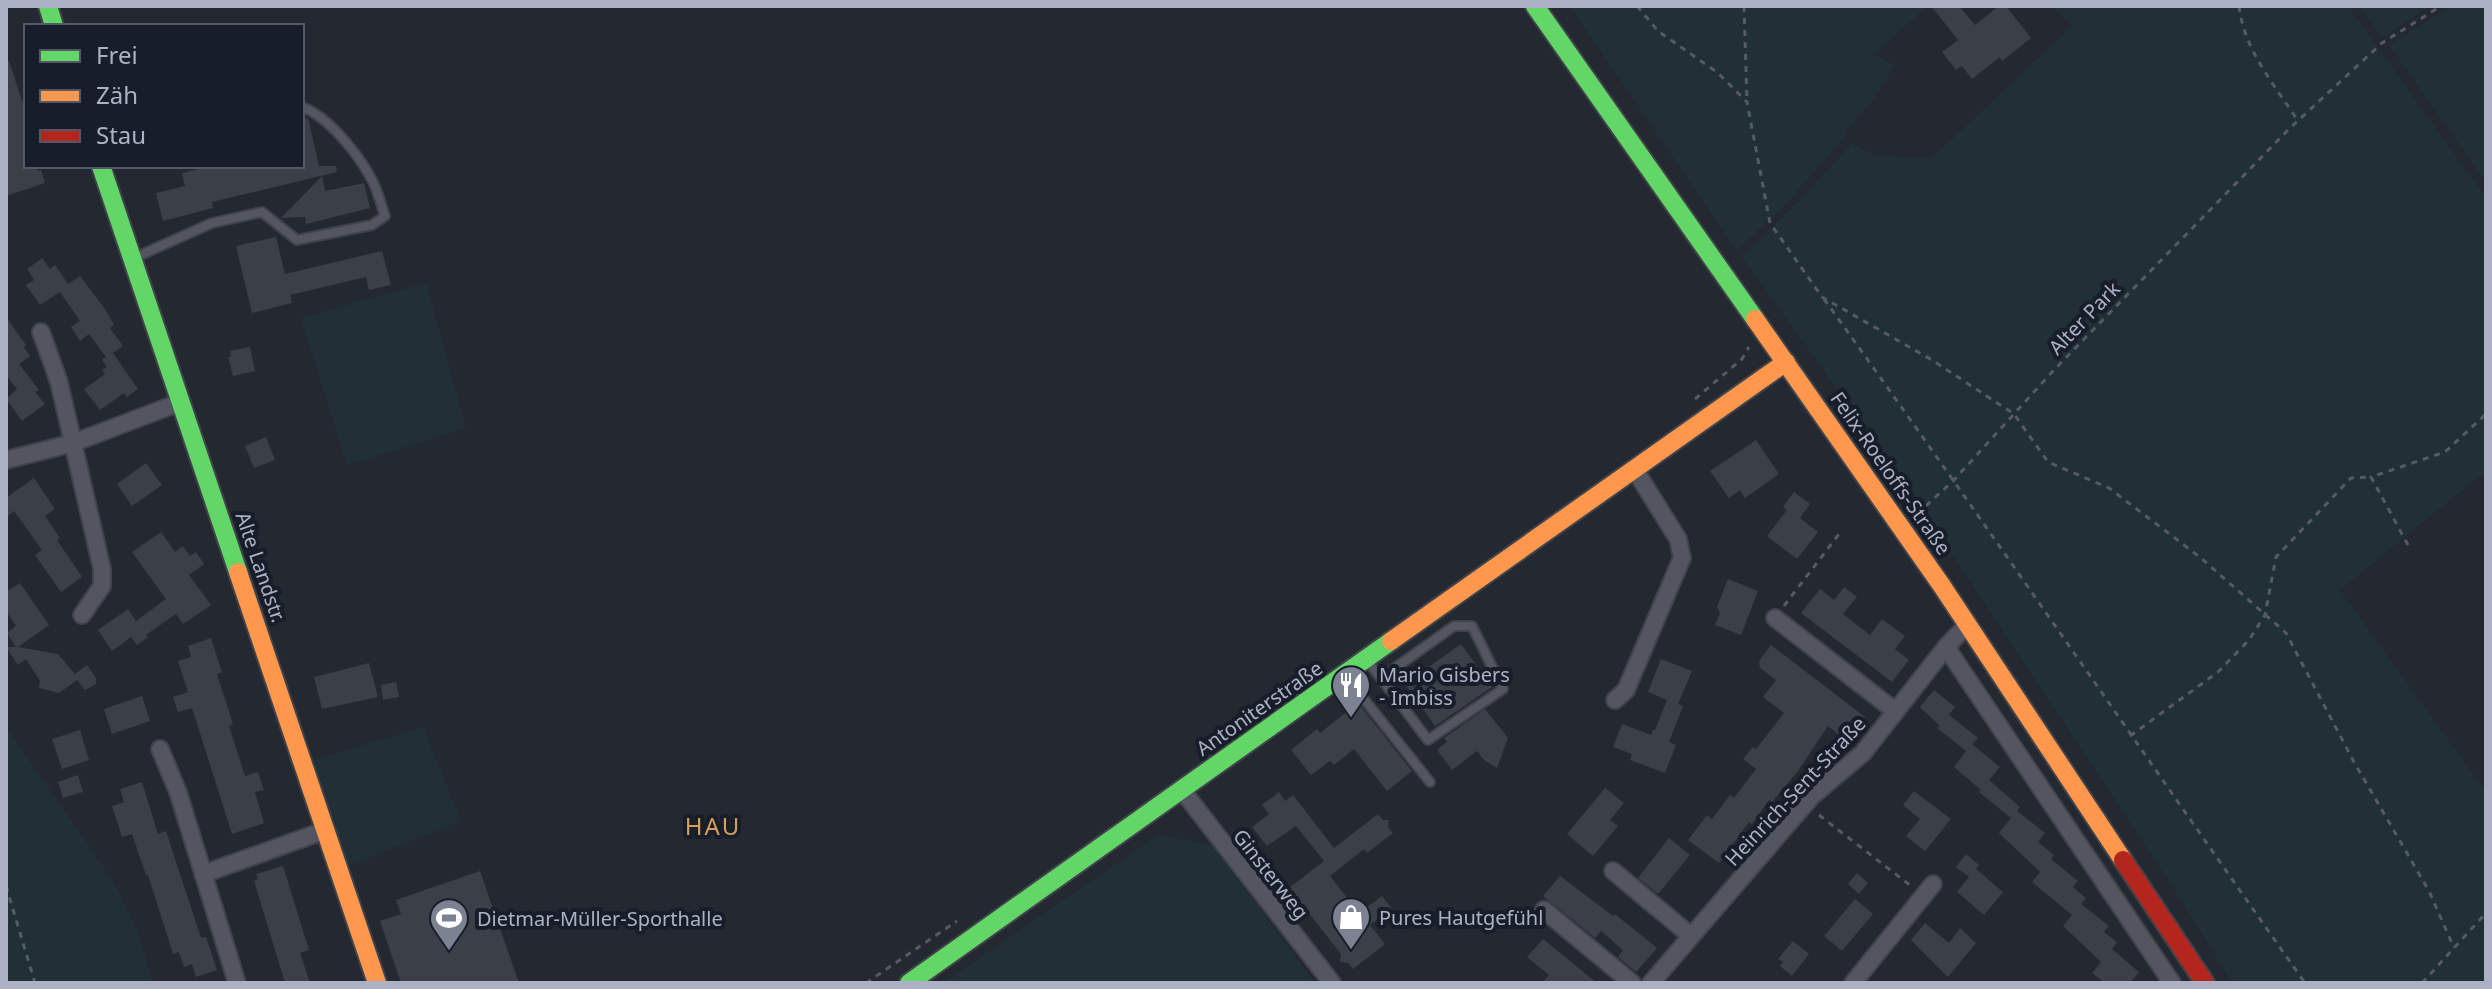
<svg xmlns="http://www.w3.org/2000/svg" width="2492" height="989" viewBox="0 0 2492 989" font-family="'Noto Sans',sans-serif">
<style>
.green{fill:#213036}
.building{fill:#3b3f48}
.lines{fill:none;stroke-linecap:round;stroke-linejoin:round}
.lane-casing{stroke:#40434a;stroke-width:12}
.street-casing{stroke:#40434a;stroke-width:20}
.fast-casing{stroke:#40434a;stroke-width:22}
.slow-casing{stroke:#40434a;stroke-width:22}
.jam-casing{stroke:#40434a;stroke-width:22}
.path{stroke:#565a62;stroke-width:3;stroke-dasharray:6 6;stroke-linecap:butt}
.lane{stroke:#535660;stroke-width:8}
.street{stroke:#535660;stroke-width:16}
.fast{stroke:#63d668;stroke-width:18}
.slow{stroke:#ff974d;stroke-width:18}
.jam{stroke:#b3261e;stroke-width:18}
.labels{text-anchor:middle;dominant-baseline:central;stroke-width:8;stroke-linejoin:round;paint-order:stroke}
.street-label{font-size:20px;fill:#acb2c4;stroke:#181d2a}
.poi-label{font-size:20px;fill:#acb2c4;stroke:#181d2a;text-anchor:start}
.quarter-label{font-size:24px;letter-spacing:2px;fill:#d49e56;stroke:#181d2a}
</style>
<rect width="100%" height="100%" fill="#242831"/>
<g class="green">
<path d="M1570,6H1923L1924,9L1874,54L1895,65L1872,102L1844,133L1846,136L1793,196L1737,251Z"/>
<path d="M2055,6H2348L2486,198V471L2340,590L2486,792V983H2232L2180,898L1910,490L1742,257L1800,200L1852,143L1874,155L1931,159L2072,26L2053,7Z"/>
<path d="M2359,6H2431L2382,37Z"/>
<path d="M2451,6H2486V182L2389,45Z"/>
<path d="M426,283L466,428L347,465L301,318Z"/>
<path d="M6,727L114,882L138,933L153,983H6Z"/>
<path d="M423,727L461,821L348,866L314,760Z"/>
<path d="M1158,835L1212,845L1315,983H943Z"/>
</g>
<g class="building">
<path d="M1931,6H1959L1975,25L1999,6H2006L2031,38L2002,61L2000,57L1972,79L1962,66L1956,70L1942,52L1958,40Z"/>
<path d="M6,61H9L26,113V166H36L38,171L41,170L45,183L6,196Z"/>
<path d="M308,118L319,166H336L337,172L212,202L213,208L163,221L156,193L185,186L182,173L211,166H302V119Z"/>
<path d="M322,176L325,191L364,183L370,208L306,224L305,217L281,218Z"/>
<path d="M276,237L285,274L382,251L391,285L369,290L366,277L290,295L292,303L252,313L236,246Z"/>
<path d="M42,258L50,269L55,265L68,284L80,276L105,309L114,325L110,328L123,346L113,353L138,389L127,397L124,393L100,410L84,389L105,374L102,370L107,367L102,360L106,357L89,334L80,341L71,327L80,321L60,292L40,305L26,285L34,280L27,269Z"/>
<path d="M6,317L26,345L24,347L30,356L19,364L39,390L35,392L45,404L22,421L6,399L17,389L6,375Z"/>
<path d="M250,347L255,371L233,376L228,357H231L230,351Z"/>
<path d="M266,437L275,460L254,468L245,446Z"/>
<path d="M1756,440L1779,474L1745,498L1740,490L1729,498L1710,471Z"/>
<path d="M146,463L162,485L132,506L117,484Z"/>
<path d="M34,478L55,509L45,516L60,538L57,540L82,577L61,592L35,555L42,550L14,511L6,517V498Z"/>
<path d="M1794,492L1810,504L1800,518L1818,532L1797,559L1767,536L1787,510L1783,507Z"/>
<path d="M161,532L175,552L183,546L190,556L196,552L204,564L189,575L211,605L183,624L176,614L146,635L148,637L137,645L131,637L112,651L98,630L128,609L136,621L166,599L132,552Z"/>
<path d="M1728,579L1758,591L1741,635L1715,625L1720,613L1717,607Z"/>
<path d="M20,583L49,625L18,647L58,654L75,674L87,665L96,678V684L85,690L77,680L59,693L39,688L40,681L26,659L18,665L6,647H16L7,633L16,626L6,611V592Z"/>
<path d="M1844,587L1857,597L1843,614L1870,635L1882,619L1905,636L1895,649L1909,660L1892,682L1801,613L1820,589L1834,600Z"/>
<path d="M211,638L222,672L217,674L233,724L229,726L245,776L258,772L264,790L255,792L264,823L232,834L192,708L178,712L173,697L188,692L178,661L191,657L188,646Z"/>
<path d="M1461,644L1492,687L1435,726L1405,684Z"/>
<path d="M1771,645L1865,717L1847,741L1828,726L1798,771L1772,802L1769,800L1752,824L1749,822L1719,863L1688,840L1707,815L1712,819L1730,795L1734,798L1756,769L1743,759L1753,747L1756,749L1784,713L1763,697L1776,680L1760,668L1759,661Z"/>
<path d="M1661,659L1692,671L1678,704L1683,706L1669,742L1676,745L1665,773L1630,760L1632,754L1613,747L1622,724L1651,735L1653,730H1655L1667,700L1648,692Z"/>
<path d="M369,663L378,697L322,709L314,677Z"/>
<path d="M396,682L399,697L383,700L381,685Z"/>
<path d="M1934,690L1955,707L1949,715L1978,738L1972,744L2000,767L1989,780L2020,807L2017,811L2045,833L2038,842L2054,855L2051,859L2078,881L2073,887L2086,898L2081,904L2109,926L2104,932L2117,942L2112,949L2139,972L2130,983H2105L2092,973L2101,962L2063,926L2072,915L2032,882L2040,872L1999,833L2011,818L1979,792L1981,790L1954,767L1966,751L1937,728L1940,726L1920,707Z"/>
<path d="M142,696L150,721L112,734L104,709Z"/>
<path d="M1358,703L1412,771L1387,791L1354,749L1334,765L1330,761L1311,775L1291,750L1317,729L1320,733Z"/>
<path d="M1485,709L1508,738L1497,768L1484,760L1477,751L1452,770L1437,750L1447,742L1444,738Z"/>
<path d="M80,730L89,760L62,769L52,739Z"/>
<path d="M78,775L83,792L63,798L58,782Z"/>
<path d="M142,782L158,834L166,831L201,938L206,937L217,970L196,977L192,964L184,967L179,952L173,954L148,875H146L132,834L122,837L112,806L124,802L120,789Z"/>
<path d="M1605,788L1624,803L1610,820L1618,826L1593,856L1567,834Z"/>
<path d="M1914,791L1951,819L1925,851L1906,836L1920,819L1903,805Z"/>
<path d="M1279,792L1285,801L1293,795L1334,848L1378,814L1383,820H1389L1388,827L1393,833L1367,853L1364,849L1330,876L1359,913L1382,896L1392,909L1370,925L1385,944L1353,969L1348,963L1340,962L1341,954L1289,888L1324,861L1296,826L1267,846L1252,827L1269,814L1262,805Z"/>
<path d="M1669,838L1690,855L1658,894L1638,878Z"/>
<path d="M1966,854L1979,865L1976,869L2003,892L1984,915L1957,892L1969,877L1956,867Z"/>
<path d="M283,866L309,950L300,953L310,983H285L254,881L258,879L256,874Z"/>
<path d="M480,871L519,983H401L380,921L401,914L396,900Z"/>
<path d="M1857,873L1868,883L1859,894L1848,884Z"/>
<path d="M1560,876L1613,916L1615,914L1657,948L1636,972L1618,957L1623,950L1601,931L1595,938L1543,896Z"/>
<path d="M1855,899L1873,914L1842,951L1824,936Z"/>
<path d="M1925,923L1949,943L1960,928L1976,943L1948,977L1911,940Z"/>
<path d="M1543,939L1559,952L1597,983H1542L1549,975L1527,957Z"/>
<path d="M1793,941L1809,954L1792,976L1780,966L1783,962L1778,959Z"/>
</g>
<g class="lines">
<defs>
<g id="lane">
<path d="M134,258L212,223L262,212L297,240L372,225L385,216C381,205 378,191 372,180C359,155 328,116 302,107"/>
<path d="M1367,660L1428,740L1503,689L1472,626H1454L1381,678"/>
<path d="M1347,678L1430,782"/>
</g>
<g id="street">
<path d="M41,332L59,382L102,569V586L82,615"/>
<path d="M6,460L73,443L181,402"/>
<path d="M1775,618L1895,711"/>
<path d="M1946,647L2172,983"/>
<path d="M1615,700L1626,690L1682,558L1678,539L1635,470"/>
<path d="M160,749L178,792L237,983"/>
<path d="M1181,789L1332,983"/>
<path d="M1613,871L1691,936"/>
<path d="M203,874L326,830"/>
<path d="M1544,910L1632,983"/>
<path d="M1651,983L1812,796L1863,753L1946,647L1968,624"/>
<path d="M1853,983L1933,884"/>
</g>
<g id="fast">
<path d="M48,6L54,26"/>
<path d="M1535,6L1755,319"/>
<path d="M101,166L238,572"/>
<path d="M909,983L1391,641"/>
</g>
<g id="slow">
<path d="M1755,319L1942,586L2123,860"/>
<path d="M238,572L377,983"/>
<path d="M1391,641L1786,362"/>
</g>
<path id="jam" d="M2123,860L2205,983"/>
</defs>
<use href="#lane" class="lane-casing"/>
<use href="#street" class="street-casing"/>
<use href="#fast" class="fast-casing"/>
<use href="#slow" class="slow-casing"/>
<use href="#jam" class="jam-casing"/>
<g class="path">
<path d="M1637,6L1658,31L1718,73L1747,102L1770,223L1822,297L1932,360L2014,414L2048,462L2109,488L2201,558L2286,633L2354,762L2429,891L2454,948"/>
<path d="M1744,6L1747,102"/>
<path d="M2239,6C2244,50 2274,84 2298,121"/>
<path d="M1824,299C1987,525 2144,755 2305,983"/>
<path d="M1695,399L1742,359L1749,347"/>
<path d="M1917,514L1954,480L2053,371L2288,130L2382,43L2441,6"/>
<path d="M2408,545L2371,477L2445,452L2486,414"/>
<path d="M1784,606L1839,534"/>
<path d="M2130,736L2218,672L2249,640L2265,615L2276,557L2351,478L2371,477"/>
<path d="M1819,815L1911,886"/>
<path d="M6,886L35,983"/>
<path d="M866,983L957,921"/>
<path d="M2422,983L2486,913"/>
</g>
<use href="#lane" class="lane"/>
<use href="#street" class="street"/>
<use href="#fast" class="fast"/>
<use href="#slow" class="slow"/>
<use href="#jam" class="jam"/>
</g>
<defs>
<symbol id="restaurant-pin" viewBox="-11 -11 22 30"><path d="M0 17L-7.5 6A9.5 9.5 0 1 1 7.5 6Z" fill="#7c8291" stroke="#181d2a"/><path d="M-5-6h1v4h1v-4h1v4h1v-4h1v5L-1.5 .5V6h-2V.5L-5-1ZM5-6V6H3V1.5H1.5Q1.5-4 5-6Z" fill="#fff"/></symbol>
<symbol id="shop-pin" viewBox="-11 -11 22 30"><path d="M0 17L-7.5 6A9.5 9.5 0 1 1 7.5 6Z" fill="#7c8291" stroke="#181d2a"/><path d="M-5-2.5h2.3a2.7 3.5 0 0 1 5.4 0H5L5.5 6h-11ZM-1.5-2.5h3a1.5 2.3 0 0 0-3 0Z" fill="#fff"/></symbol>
<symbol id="stadium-pin" viewBox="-11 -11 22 30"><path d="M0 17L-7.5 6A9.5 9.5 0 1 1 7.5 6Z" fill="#7c8291" stroke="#181d2a"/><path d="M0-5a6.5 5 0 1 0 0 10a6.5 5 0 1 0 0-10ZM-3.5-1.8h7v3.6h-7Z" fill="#fff"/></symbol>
</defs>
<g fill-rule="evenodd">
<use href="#restaurant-pin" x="1329" y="663" width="44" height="60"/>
<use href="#shop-pin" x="1329" y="895" width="44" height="60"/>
<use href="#stadium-pin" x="427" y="896" width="44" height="60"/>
</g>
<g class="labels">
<g class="street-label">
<text transform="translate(2084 318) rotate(-46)">Alter Park</text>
<text transform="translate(1891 473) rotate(55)">Felix-Roeloffs-Straße</text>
<text transform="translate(261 567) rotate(71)">Alte Landstr.</text>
<text transform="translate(1259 708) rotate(-35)">Antoniterstraße</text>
<text transform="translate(1795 791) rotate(-47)">Heinrich-Sent-Straße</text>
<text transform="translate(1271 874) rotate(52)">Ginsterweg</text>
</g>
<g class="poi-label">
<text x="1379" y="674">Mario Gisbers<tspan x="1379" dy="23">- Imbiss</tspan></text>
<text x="1379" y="917">Pures Hautgefühl</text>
<text x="477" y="918">Dietmar-Müller-Sporthalle</text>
</g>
<g class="quarter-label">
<text x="713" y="825">HAU</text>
</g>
</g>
<rect width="2492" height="989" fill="none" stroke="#acb2c4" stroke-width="16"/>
<rect x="24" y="24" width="280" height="144" fill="#181d2a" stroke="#535968" stroke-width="2"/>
<rect x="40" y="50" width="40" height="12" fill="#63d668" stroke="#535968" stroke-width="2"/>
<text x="96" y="64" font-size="24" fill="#acb2c4">Frei</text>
<rect x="40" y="90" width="40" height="12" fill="#ff974d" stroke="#535968" stroke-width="2"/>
<text x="96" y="104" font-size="24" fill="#acb2c4">Zäh</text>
<rect x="40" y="130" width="40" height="12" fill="#b3261e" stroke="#535968" stroke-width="2"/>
<text x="96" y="144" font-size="24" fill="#acb2c4">Stau</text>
</svg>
